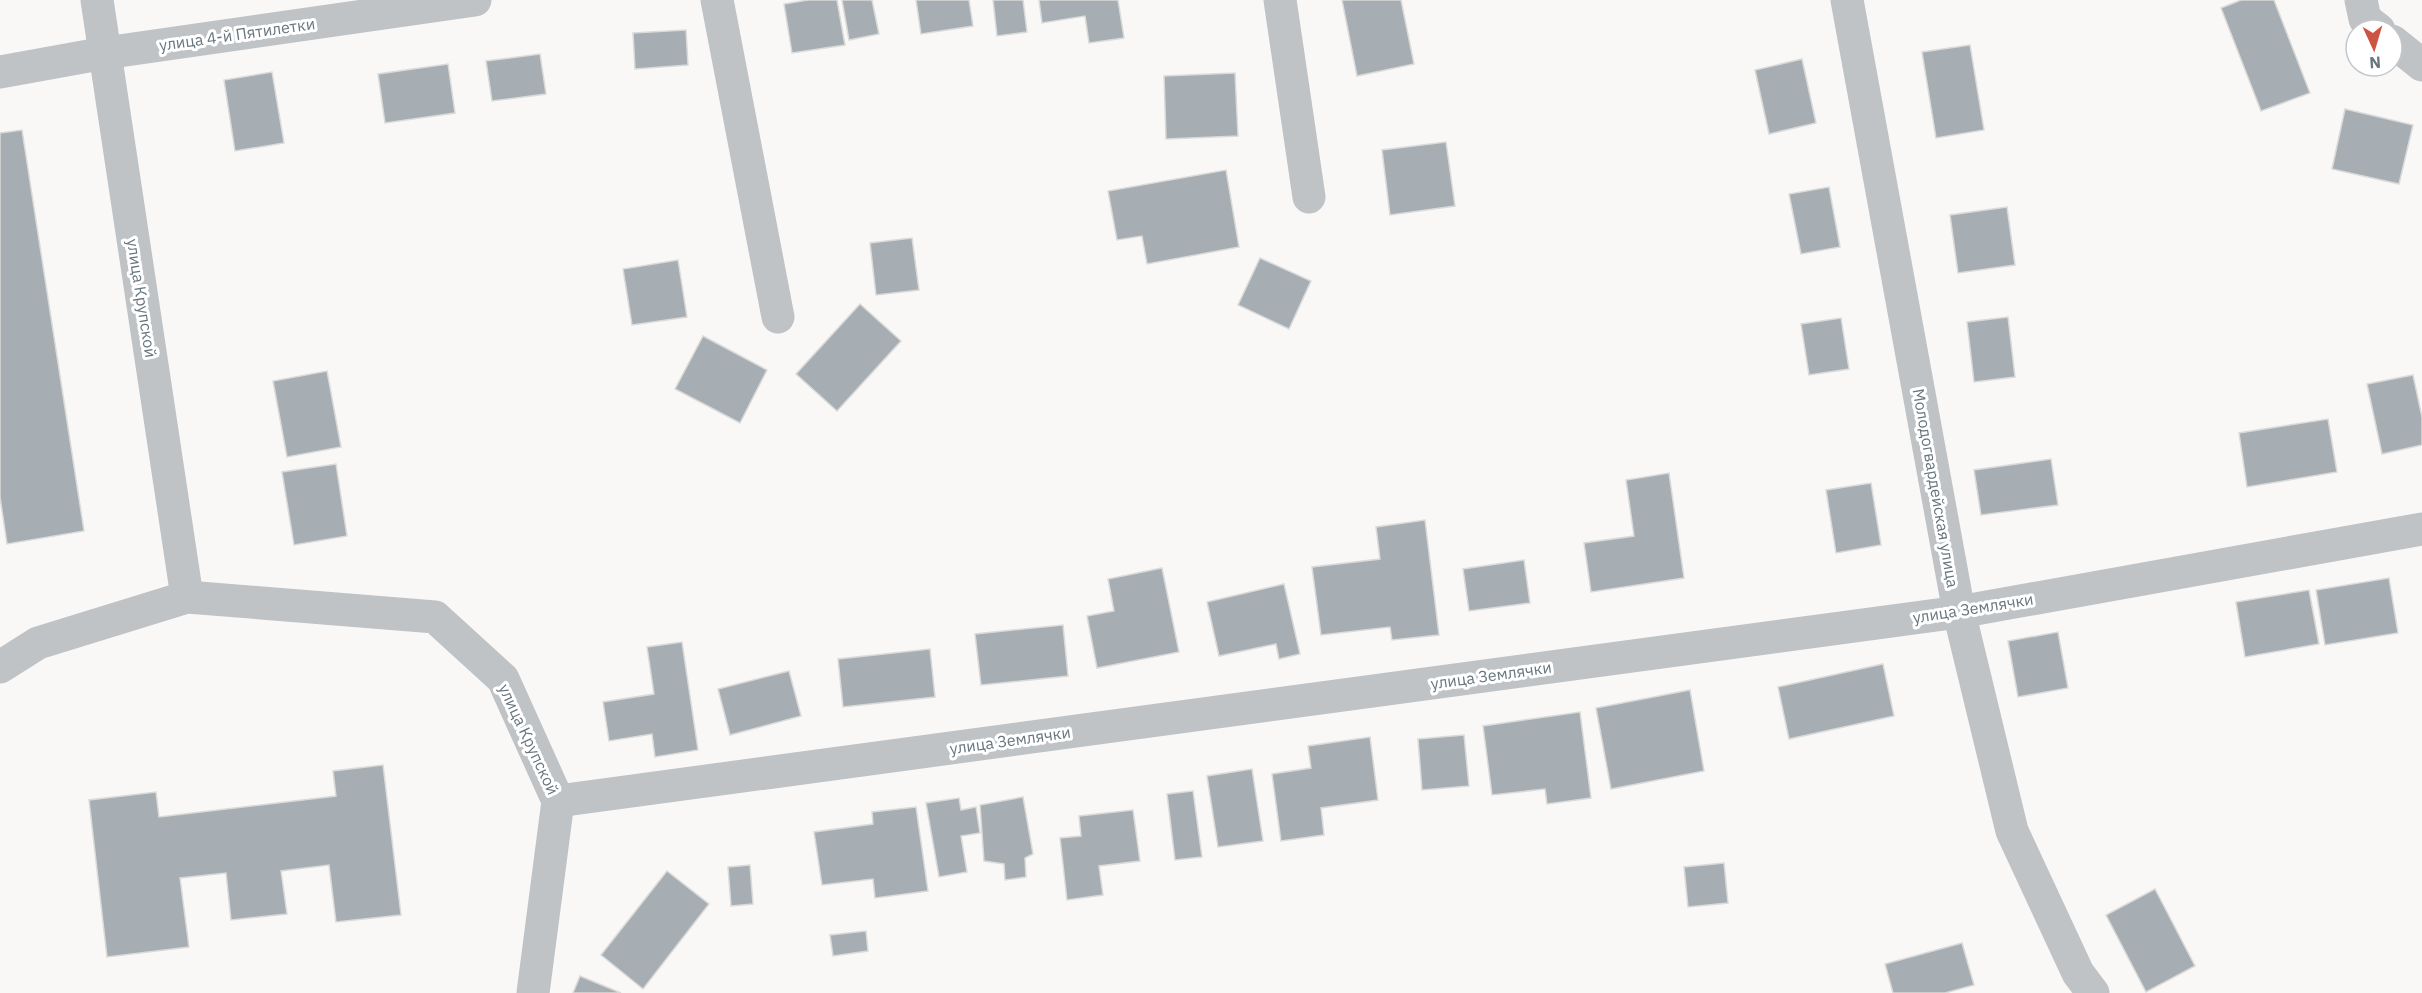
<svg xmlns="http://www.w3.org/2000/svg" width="2422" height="993" viewBox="0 0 2422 993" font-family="'IBM Plex Sans',sans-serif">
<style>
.building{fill:#a6aeb3;stroke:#dadad9;stroke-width:1.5}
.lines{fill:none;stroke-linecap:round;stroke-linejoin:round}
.street{stroke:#bfc3c6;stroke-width:33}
.labels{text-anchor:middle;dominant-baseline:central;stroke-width:6;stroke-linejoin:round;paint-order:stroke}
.street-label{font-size:16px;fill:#67767e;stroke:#fff}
</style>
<rect width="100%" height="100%" fill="#f9f8f7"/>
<g class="building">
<path d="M808,0H837L845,45L792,53L784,4Z"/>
<path d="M842,0H872L879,34L849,40Z"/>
<path d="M916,0H969L973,26L921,34Z"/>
<path d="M993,0H1023L1027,32L997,36Z"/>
<path d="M1039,0H1118L1124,38L1089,43L1085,16L1042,23Z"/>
<path d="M1342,0H1401L1414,64L1357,76Z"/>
<path d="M2241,0H2274L2310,93L2261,111L2221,8Z"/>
<path d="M686,30L688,65L635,69L633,33Z"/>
<path d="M1970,45L1984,130L1936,138L1922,52Z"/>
<path d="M540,54L546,94L492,101L486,61Z"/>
<path d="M1802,59L1816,123L1769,134L1755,70Z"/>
<path d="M448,64L455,113L385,123L378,74Z"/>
<path d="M272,72L284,143L235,151L224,80Z"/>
<path d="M1235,73L1238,136L1166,139L1164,76Z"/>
<path d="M2345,109L2413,125L2399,184L2332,169Z"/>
<path d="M22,130L84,531L7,544L0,497V133Z"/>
<path d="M1446,142L1455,206L1390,215L1382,150Z"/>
<path d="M1226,170L1239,247L1147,264L1142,236L1117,240L1108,191Z"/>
<path d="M1829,187L1840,247L1801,254L1789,194Z"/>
<path d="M2007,207L2015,265L1958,273L1950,215Z"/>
<path d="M912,238L919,290L876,295L870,243Z"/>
<path d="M1260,258L1311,281L1289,329L1238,305Z"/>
<path d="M678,260L687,317L632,325L623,269Z"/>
<path d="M860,304L901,341L837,411L796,374Z"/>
<path d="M2008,317L2015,377L1974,382L1967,322Z"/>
<path d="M1841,318L1849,369L1809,375L1801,324Z"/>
<path d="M703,336L767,370L740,423L675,389Z"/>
<path d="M327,371L341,447L287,457L273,381Z"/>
<path d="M2413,375L2422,417V445L2382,454L2367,384Z"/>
<path d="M2328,419L2337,472L2247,487L2239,433Z"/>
<path d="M2051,459L2058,505L1981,515L1974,470Z"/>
<path d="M336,464L347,536L294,545L282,472Z"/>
<path d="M1669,473L1684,578L1591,592L1584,543L1634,536L1626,480Z"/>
<path d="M1871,483L1881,545L1836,553L1826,490Z"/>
<path d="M1425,520L1439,635L1392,640L1390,627L1321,635L1312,567L1380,559L1376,527Z"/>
<path d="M1524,560L1530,603L1469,611L1463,569Z"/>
<path d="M1162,568L1179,652L1097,668L1087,616L1114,611L1108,579Z"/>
<path d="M2389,578L2398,633L2325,645L2316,590Z"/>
<path d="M1284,584L1300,654L1279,659L1276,644L1219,656L1207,602Z"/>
<path d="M2309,590L2319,644L2245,657L2236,602Z"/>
<path d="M1063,625L1068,676L981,685L975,634Z"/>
<path d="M2058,632L2068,688L2018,697L2008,641Z"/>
<path d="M682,642L698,750L655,757L652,734L609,741L603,702L654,694L647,647Z"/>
<path d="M930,649L935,697L843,707L838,659Z"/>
<path d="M1883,664L1894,716L1789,739L1778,687Z"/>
<path d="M789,671L801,716L730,735L718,689Z"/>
<path d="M1690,690L1704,771L1611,789L1596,708Z"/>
<path d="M1580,712L1591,798L1547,804L1545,789L1492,795L1483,726Z"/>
<path d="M1464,735L1469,786L1422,790L1418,739Z"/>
<path d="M1370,737L1378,800L1321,808L1324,835L1281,841L1272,774L1311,768L1308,746Z"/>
<path d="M383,765L401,915L336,922L329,865L281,871L287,914L231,920L226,873L180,878L189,947L107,957L89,800L156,792L159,817L336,796L333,771Z"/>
<path d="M1252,769L1263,841L1218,847L1207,776Z"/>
<path d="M1193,791L1202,857L1175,860L1167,794Z"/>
<path d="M1023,797L1033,854L1025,858L1026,877L1005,880L1004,864L984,861L980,805Z"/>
<path d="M959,798L961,810L976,807L980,833L961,836L967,872L939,877L926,803Z"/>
<path d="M916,807L928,891L875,898L873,879L822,885L814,832L873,824L872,812Z"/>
<path d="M1133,810L1140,861L1099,866L1103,895L1067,900L1060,838L1081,836L1079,816Z"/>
<path d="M1724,863L1728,903L1688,907L1684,867Z"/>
<path d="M750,865L753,904L731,906L728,867Z"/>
<path d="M667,871L709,904L643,989L601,955Z"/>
<path d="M2155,889L2195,966L2146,992L2106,915Z"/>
<path d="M866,931L868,951L833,956L830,935Z"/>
<path d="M1962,943L1974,985L1945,993H1893L1885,964Z"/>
<path d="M580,976L621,993H573Z"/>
</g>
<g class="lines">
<g class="street">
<path d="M97,0L187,597"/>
<path d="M717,0L778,317"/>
<path d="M1280,0L1309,197"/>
<path d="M1847,0L1959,612L2012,831L2078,973L2093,993"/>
<path d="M2361,0L2365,19L2379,30"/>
<path d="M2392,41L2422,65"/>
<path d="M0,72L105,53L475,0"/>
<path d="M0,667L38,643L187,597L435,617L503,679L558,801L533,993"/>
<path d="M558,801L1959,612L2422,529"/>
</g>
</g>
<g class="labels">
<g class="street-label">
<text transform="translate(237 34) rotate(-8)">улица 4-й Пятилетки</text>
<text transform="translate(142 298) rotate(81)">улица Крупской</text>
<text transform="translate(1936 488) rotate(80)">Молодогвардейская улица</text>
<text transform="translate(1973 608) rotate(-9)">улица Землячки</text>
<text transform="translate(1491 675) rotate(-8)">улица Землячки</text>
<text transform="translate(529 739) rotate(65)">улица Крупской</text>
<text transform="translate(1010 740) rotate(-8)">улица Землячки</text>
</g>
</g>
<g transform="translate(2374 48) rotate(176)"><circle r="28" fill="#ffffff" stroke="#c2c8cb" stroke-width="1.5"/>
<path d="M0-4.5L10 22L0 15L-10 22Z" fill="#ce5442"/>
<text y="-9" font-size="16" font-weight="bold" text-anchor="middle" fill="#67767e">N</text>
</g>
</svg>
